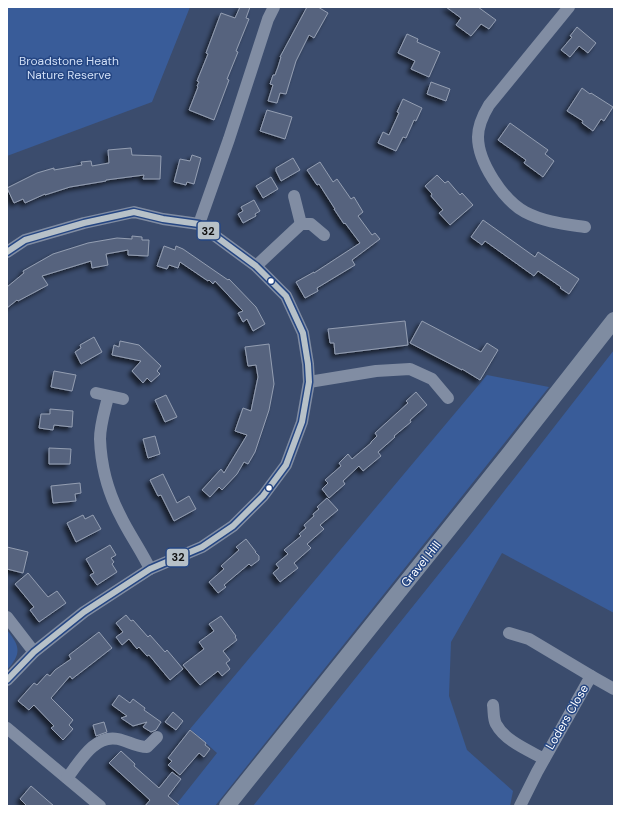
<svg xmlns="http://www.w3.org/2000/svg" width="621" height="813" viewBox="0 0 621 813" font-family="'DM Sans',sans-serif">
<style>
.green{fill:#395c99}
.building{fill:#56647e;stroke:#949eb2;filter:url(#shadow)}
.lines{fill:none;stroke-linecap:round;stroke-linejoin:round}
.minor{stroke:#818da3;stroke-width:12}
.major{stroke:#7f8ca1;stroke-width:16}
.bus-1-casing{stroke:#254683;stroke-width:9}
.bus-1{stroke:#b7c1c8;stroke-width:6}
.bus-dot{fill:#fff;stroke:#254683;stroke-width:1.5}
.labels{text-anchor:middle;dominant-baseline:central;stroke-width:3;stroke-linejoin:round;paint-order:stroke}
.park-label{font-size:12px;fill:#d1dff6;stroke:#254683}
.street-label{font-size:12px;fill:#fff;stroke:#254683}
.line-badge{stroke:#254683;stroke-width:1.5}
.pale-badge-label{font-size:11px;text-anchor:middle;font-weight:bold;fill:#111}
</style>
<defs>
<filter id="shadow"><feDropShadow dx="-3.5" dy="3.5" stdDeviation="2" flood-color="#0009"/></filter>
</defs>
<rect width="100%" height="100%" fill="#3b4c6d"/>
<g class="green">
<path d="M7,7H190L152,102L7,156Z"/>
<path d="M614,350V613L502,553L451,642L449,696L467,750L513,791L510,806H253L470,535Z"/>
<path d="M487,375L549,387L215,806H175L217,753L190,729Z"/>
<path d="M7,630C21,647 21,654 7,670Z"/>
</g>
<g class="building">
<path d="M240,7H250L246,18L249,19L236,51L238,52L227,79L229,80L214,120L189,110L198,87L197,86L199,82L197,81L208,54L206,53L221,13L235,18Z"/>
<path d="M307,7H318L328,13L314,38L309,35L296,61L286,94L280,93L277,103L268,101L273,85L270,84L273,75H275L278,67L281,57H280Z"/>
<path d="M446,7H478L496,20L489,29L481,24L471,36L456,25L461,18Z"/>
<path d="M577,27L596,43L588,53L579,46L570,57L561,50L572,37L570,36Z"/>
<path d="M407,34L418,39L417,42L440,52L429,77L411,69L415,61L398,53Z"/>
<path d="M431,82L450,89L446,101L427,94Z"/>
<path d="M582,88L590,94L591,93L613,107L604,121L601,119L593,131L582,123L583,121L567,111Z"/>
<path d="M403,99L422,108L416,121L414,120L406,138L403,137L396,151L378,143L383,132L389,135L399,113L397,112Z"/>
<path d="M267,110L292,117L285,139L260,131Z"/>
<path d="M510,123L548,150L545,154L554,161L543,177L524,163L526,160L498,140Z"/>
<path d="M131,148L132,155L161,156L160,179H143L144,175L106,180V181L70,187L45,195V194L25,203L23,199L14,203L7,188L37,173L54,168V170L82,165L81,162L91,161L92,166L109,163L108,150Z"/>
<path d="M192,155L201,158L194,184L187,182L186,185L174,182L180,159L190,161Z"/>
<path d="M293,158L300,170L281,181L276,171V168Z"/>
<path d="M320,162L333,182L337,179L351,199L354,197L363,212L358,216L372,235L375,233L380,239L352,260L355,265L317,288L318,291L305,298L296,282L314,272V273L360,243L345,223L344,224L334,209H335L319,184L317,185L307,170Z"/>
<path d="M437,175L445,183L448,181L460,195L462,193L473,205L450,225L439,213L443,210L431,196L432,194L425,186Z"/>
<path d="M271,177L278,189L263,198L256,186Z"/>
<path d="M254,200L260,211L255,214L256,216L243,223L238,214L243,211L241,207Z"/>
<path d="M483,220L535,257L538,252L579,279L569,294L560,288L561,287L538,271L534,276L485,241L482,245L471,237Z"/>
<path d="M132,236L142,237V240H149L148,256L128,255V250L106,254L108,265L92,268L91,261L42,276L48,285L18,301L17,300L7,308V287L24,273L23,271L53,254L88,243L117,238L132,239Z"/>
<path d="M164,246L175,250L176,246L183,249L228,280L229,279L256,307L265,324L253,331L247,319L243,322L238,313L243,311L215,281L213,284L209,280L208,281L180,262L178,268L169,265L167,269L157,266Z"/>
<path d="M405,321L408,345L335,354L334,343H330L328,329Z"/>
<path d="M422,321L481,352L487,343L498,350L480,380L462,369V370L410,343Z"/>
<path d="M94,337L102,352L81,364L75,352L81,348L80,345Z"/>
<path d="M120,341L139,345L161,366L157,371L160,374L151,382L147,378L143,383L132,371L141,361L112,355L114,345L119,347Z"/>
<path d="M269,344L274,384L269,410L255,452L248,464L244,462L237,474L222,490L219,487L210,497L202,490L221,469L224,473L247,435L235,431L243,408L251,411L258,377L256,365L248,366L245,347Z"/>
<path d="M54,371L76,375L72,391L51,387Z"/>
<path d="M416,392L427,405L410,420L411,422L394,436L395,437L378,452L381,456L363,471L359,466L343,481L345,484L329,498L322,489L328,483L325,480L341,466L339,463L348,454L352,459L371,443V442L377,436L375,433L408,403L406,401Z"/>
<path d="M166,395L177,417L165,422L155,400Z"/>
<path d="M50,409L73,411L72,427L54,425L53,430L39,428L41,414H50Z"/>
<path d="M155,436L160,454L148,458L143,439Z"/>
<path d="M49,448L71,449L70,464H49Z"/>
<path d="M163,474L177,503L189,496L196,509L174,521L161,495L158,496L150,480Z"/>
<path d="M80,483L81,493L75,494L76,501L53,503L51,486Z"/>
<path d="M327,498L338,510L320,525L324,529L307,544L311,548L294,563L298,568L280,582L273,573L279,568L276,564L288,554L284,550L301,536L299,534L306,528L304,525L314,516L313,514L319,509L317,507Z"/>
<path d="M83,515L85,519L93,515L101,529L76,542L67,523Z"/>
<path d="M246,539L256,552H255L259,556V560L251,566L249,564L224,585L226,587L218,593L209,582L224,569L221,566L239,550L236,547Z"/>
<path d="M110,545L116,555L111,558L114,562L112,564L117,572L97,585L90,575L94,573L86,559Z"/>
<path d="M7,547L28,552L23,573L7,569Z"/>
<path d="M28,573L48,597L57,591L66,603L39,622L30,610L34,607L15,584Z"/>
<path d="M126,615L131,621L133,620L148,637L150,635L165,652L167,650L183,669L170,680L149,655L147,656L139,647L137,649L129,639L122,645L116,637L123,632L116,623Z"/>
<path d="M221,616L236,636L235,637L237,640L223,651L230,660L226,663L230,669L222,676L218,671L200,685L183,665L204,649L199,642L214,631L209,624Z"/>
<path d="M99,632L112,648L72,679L70,676L51,698L73,720L69,725L73,729L63,740L51,728L54,726L34,705L29,710L18,701L34,683L37,685L47,674L50,676L55,670L71,659L69,655Z"/>
<path d="M119,695L130,703L133,699L145,708L144,710L161,722L156,730L151,732L143,727L147,722L133,726L121,718L127,716L112,705Z"/>
<path d="M173,712L183,721L176,730L165,722Z"/>
<path d="M104,722L107,732L96,736L93,725Z"/>
<path d="M190,730L206,743L205,745L210,749L204,757L199,753L180,775L168,765L172,761L168,758Z"/>
<path d="M121,751L135,764L134,766L159,788L172,772L181,779L168,796L180,806H145L150,800L109,763Z"/>
<path d="M31,786L54,806H27L20,799Z"/>
</g>
<g class="lines">
<g class="minor">
<path d="M569,7L489,105C483,115 478,125 478,137C478,162 503,200 525,212C544,222 565,224 585,227"/>
<path d="M294,196L301,224"/>
<path d="M199,224L229,139L268,19L274,7"/>
<path d="M7,252L25,240L84,223L134,212L163,219L199,224L256,266L286,296L303,333L308,364L309,382L302,422L286,465L263,496L233,526L202,547L150,569L84,612L34,652L7,680"/>
<path d="M256,266L301,224H311L324,235"/>
<path d="M309,382L376,371L410,369L432,379L448,398"/>
<path d="M96,393L123,399"/>
<path d="M108,397C105,410 100,425 100,439C101,465 108,492 120,515C129,534 141,550 150,569"/>
<path d="M7,617L34,652"/>
<path d="M509,633L529,639L591,676"/>
<path d="M493,705C494,712 493,718 496,724C505,741 528,750 544,759"/>
<path d="M7,728L100,806"/>
<path d="M67,778C79,763 94,734 118,739C128,741 136,747 147,747L157,737"/>
<path d="M520,806L537,772L591,676L614,689"/>
</g>
<path class="major" d="M227,806L509,454L614,320"/>
<defs>
<path id="bus-1" d="M7,252L25,240L84,223L134,212L163,219L199,224L256,266L286,296L303,333L308,364L309,382L302,422L286,465L263,496L233,526L202,547L150,569L84,612L34,652L7,680"/>
</defs>
<use href="#bus-1" class="bus-1-casing"/>
<use href="#bus-1" class="bus-1"/>
</g>
<g class="bus-dot">
<circle cx="271" cy="281" r="3.5"/>
<circle cx="269" cy="488" r="3.5"/>
</g>
<g class="labels">
<g class="park-label">
<text x="69" y="61">Broadstone Heath<tspan x="69" dy="14">Nature Reserve</tspan></text>
</g>
<g class="street-label">
<text transform="translate(421 564) rotate(-51)">Gravel Hill</text>
<text transform="translate(567 717) rotate(-60)">Loders Close</text>
</g>
</g>
<g class="line-badge">
<rect x="197" y="221" width="23" height="19" rx="4" fill="#b7c1c8"/>
<rect x="166" y="548" width="23" height="19" rx="4" fill="#b7c1c8"/>
</g>
<g class="pale-badge-label">
<text x="208" y="235">32</text>
<text x="178" y="561">32</text>
</g>
<rect width="621" height="813" fill="none" stroke="#ffffff" stroke-width="16"/>
</svg>
